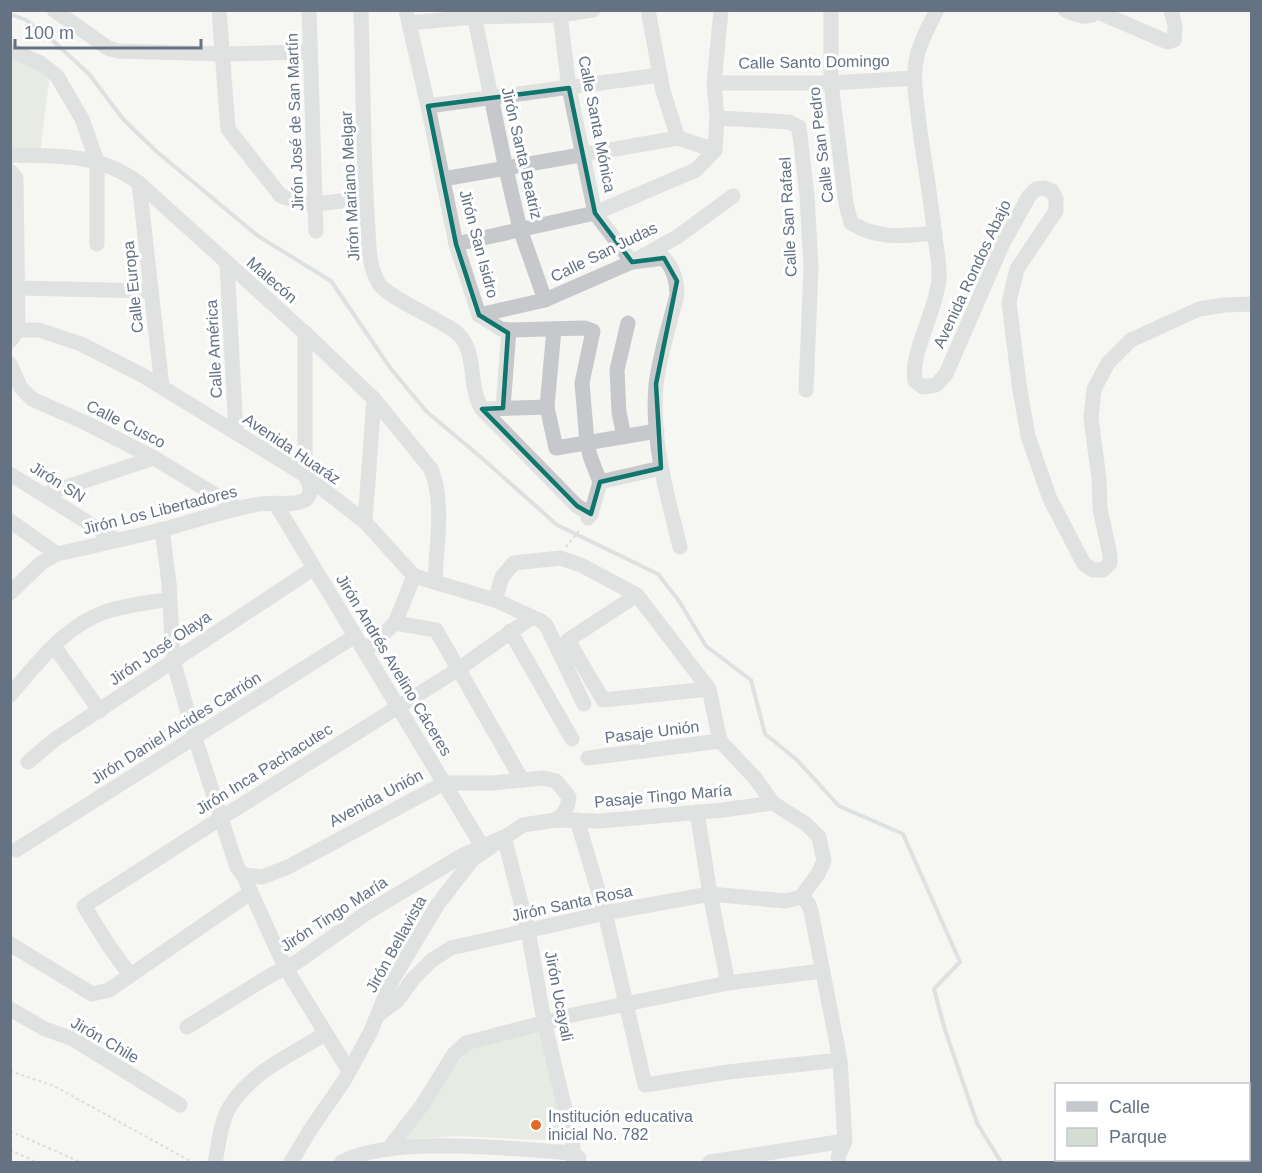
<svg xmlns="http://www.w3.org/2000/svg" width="1262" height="1173" viewBox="0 0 1262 1173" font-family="Helvetica,sans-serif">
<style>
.green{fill:#d5ddd3}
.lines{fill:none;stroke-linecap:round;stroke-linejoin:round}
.stream{stroke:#bec7cd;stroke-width:4}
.path{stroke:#bdbfc1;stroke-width:2;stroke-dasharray:3 3;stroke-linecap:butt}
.street{stroke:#c6c8cc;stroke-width:15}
.marked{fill:none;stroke:#0f766e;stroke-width:4.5;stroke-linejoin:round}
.poi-dot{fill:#e66821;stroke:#fff;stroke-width:2}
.labels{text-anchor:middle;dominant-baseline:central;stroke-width:6;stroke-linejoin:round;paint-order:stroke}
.street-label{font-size:16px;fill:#647284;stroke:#fff}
.poi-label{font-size:16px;fill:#647284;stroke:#fff;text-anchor:start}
</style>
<rect width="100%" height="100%" fill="#f5f6f2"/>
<g class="green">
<path d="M11,57L38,68L49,81L40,153L11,152Z"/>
<path d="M539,1027L564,1141L454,1136L402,1140L429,1105L468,1048Z"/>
</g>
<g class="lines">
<path class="stream" d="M10,14L26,20L50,38L89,74L123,119L156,151L258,236L331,281L391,369L427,412L483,459L557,525L658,574L679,601L706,646L751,680L765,734L797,760L839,806L903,834L960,962L934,989L945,1030L977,1123L1001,1162"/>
<g class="path">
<path d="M566,547L581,528"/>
<path d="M10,1071L54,1086L192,1162"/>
<path d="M10,1131L80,1162"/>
<path d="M10,1150L36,1162"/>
</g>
<g class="street">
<path d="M54,10L108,48L118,51L222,54L310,52"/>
<path d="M219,10L228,129L281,196L300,202L316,204L366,198"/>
<path d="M309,10L316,231"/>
<path d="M361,10C363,79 363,147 367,215C369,237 367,262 378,282C385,297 440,319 457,333C478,351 467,385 482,409L577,506L591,514"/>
<path d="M406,10L428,106L456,244L479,315L501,329L509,330L585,328L593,331L582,383L587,442L590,456L600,482L591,514L588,518"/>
<path d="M473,10L506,169L520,229L545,300"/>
<path d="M561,10L560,15L569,88L595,213L632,262L664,258C674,269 677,281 677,295C670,323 659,357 656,385C651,440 667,495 680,547"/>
<path d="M648,10L663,91L678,138"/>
<path d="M831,10V83L846,204L851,223C880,240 903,236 935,233"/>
<path d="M937,10C929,26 921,39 917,56C912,76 916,96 918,115C923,157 931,197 935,238C937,251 940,266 939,279C936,313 910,352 915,381L923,387L936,385L946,374L1003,243L1029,196L1036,189L1044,188L1052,191L1056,199V211L1017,269L1009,302L1019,384L1028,436L1050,499L1084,564L1093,570H1103L1110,563V555L1100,509L1099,479L1091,418L1094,389L1108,363L1131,340L1199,309L1225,305L1252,304"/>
<path d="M1065,10C1078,15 1088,21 1099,10"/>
<path d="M1098,12L1168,42L1174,40L1175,26L1171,10"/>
<path d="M409,23L474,17L560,15L593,10"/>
<path d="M10,50L40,63L57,76L82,119L97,161V244"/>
<path d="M714,83H831L914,78"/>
<path d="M428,106L660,75"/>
<path d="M717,118L789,122L799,127L807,196L811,267L806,390"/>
<path d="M715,150L717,118L714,83L721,10"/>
<path d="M10,155C59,156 98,153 139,183L305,333L374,399L431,469C445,503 436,545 435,582"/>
<path d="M10,171L16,178L18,330L10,341"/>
<path d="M443,179L678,138L715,150"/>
<path d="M139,183L162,387"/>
<path d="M456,244L595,213L696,170L715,150"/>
<path d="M227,264L236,433"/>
<path d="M17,288L151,291"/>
<path d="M479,315L545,300L632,262L677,237L733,196"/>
<path d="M18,330H39L81,344L142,375L305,475L365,522L414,576L495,600L541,621L546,625L584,704"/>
<path d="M10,364L21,388L32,399L88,424L154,458L237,508"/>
<path d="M547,407L554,329"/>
<path d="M503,408L509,330"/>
<path d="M482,409L547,407L556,448L657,431"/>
<path d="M624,437L619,412L617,370L628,323"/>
<path d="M10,474L116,540"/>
<path d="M600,482L661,468"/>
<path d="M45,494L154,458"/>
<path d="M275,503L482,846"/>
<path d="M10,521L57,554"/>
<path d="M365,522L374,399"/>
<path d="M162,529L169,583L173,660L195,738L234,858L237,867L243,875L285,967L349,1071"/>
<path d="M10,593L41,563L57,554C93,546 129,538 165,529C196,520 227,510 259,504C271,502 296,506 305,500C314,493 309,483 305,475V333"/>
<path d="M637,595L709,689"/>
<path d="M495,600L502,577L514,563L560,558L581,565L637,595L568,640L603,700L709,689L720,741L755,778L773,803L806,824L819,837L824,861L818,874L801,897"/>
<path d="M395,623L436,630L522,780"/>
<path d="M510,631L572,739"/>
<path d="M54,646L100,711"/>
<path d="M365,651L395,623L414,576"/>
<path d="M10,695C37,664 64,626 105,612C125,605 148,603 169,599"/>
<path d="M588,758L720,741"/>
<path d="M28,762L54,740L314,568"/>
<path d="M697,812L710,894L728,983"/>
<path d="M577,820L605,913L645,1085L728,1072L840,1060"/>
<path d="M16,850L355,636"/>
<path d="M243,875L262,877L288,867L444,783H493L543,778L556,781L569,797C568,808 565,813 556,820"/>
<path d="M10,944L92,994L109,990L250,893"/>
<path d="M130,975L109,946L84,906L221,818L457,670L532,617"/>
<path d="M10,1009L45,1029L73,1039L180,1105"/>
<path d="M378,1015L397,1001L413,979L432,960L451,948L605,913L710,894L785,901L801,897"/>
<path d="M187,1027L271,975L297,962L365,914L463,855L504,837L528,930L544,1021L573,1143V1162"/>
<path d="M389,1148L423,1104L454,1054L466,1043L577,1014L728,983L821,971"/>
<path d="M215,1162C219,1145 220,1123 229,1108C249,1073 292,1054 325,1034"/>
<path d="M291,1162L312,1127L344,1081L371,1031L390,984L438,904L473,859L523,825L556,820L600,821L723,810L773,803"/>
<path d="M342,1162C393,1135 513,1149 573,1153L579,1158"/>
<path d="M710,1162L845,1141L840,1060L811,911L808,903L801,897"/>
<path d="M839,1162L838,1157L845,1141"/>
</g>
</g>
<path d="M0 0H1262V1173H0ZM569,88L595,213L632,262L664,258L677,281L656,384L661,468L600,482L591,514L577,506L482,409L503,408L508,333L479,315L456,244L428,106Z" fill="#f5f6f2" fill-opacity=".55" fill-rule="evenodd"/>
<path class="marked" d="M569,88L595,213L632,262L664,258L677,281L656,384L661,468L600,482L591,514L577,506L482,409L503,408L508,333L479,315L456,244L428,106Z"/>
<circle class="poi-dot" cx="536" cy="1125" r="6"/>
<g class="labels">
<g class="street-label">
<text transform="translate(814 62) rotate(-1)">Calle Santo Domingo</text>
<text transform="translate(295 122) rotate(-92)">Jirón José de San Martín</text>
<text transform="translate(597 124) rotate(79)">Calle Santa Mónica</text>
<text transform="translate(821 145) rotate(-97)">Calle San Pedro</text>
<text transform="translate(522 153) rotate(77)">Jirón Santa Beatriz</text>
<text transform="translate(350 186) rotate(-93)">Jirón Mariano Melgar</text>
<text transform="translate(788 217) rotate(-93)">Calle San Rafael</text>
<text transform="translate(479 244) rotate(75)">Jirón San Isidro</text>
<text transform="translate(604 252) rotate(-26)">Calle San Judas</text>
<text transform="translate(972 274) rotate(-65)">Avenida Rondos Abajo</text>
<text transform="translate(272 280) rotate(41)">Malecón</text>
<text transform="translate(133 287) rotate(-96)">Calle Europa</text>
<text transform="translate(214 349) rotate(-93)">Calle América</text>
<text transform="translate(126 424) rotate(27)">Calle Cusco</text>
<text transform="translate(292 449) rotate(34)">Avenida Huaráz</text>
<text transform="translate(58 482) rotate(32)">Jirón SN</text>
<text transform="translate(160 510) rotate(-14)">Jirón Los Libertadores</text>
<text transform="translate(160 648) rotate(-34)">Jirón José Olaya</text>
<text transform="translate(394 665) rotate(59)">Jirón Andrés Avelino Cáceres</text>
<text transform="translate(176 728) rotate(-32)">Jirón Daniel Alcides Carrión</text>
<text transform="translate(652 732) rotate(-7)">Pasaje Unión</text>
<text transform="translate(264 769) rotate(-32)">Jirón Inca Pachacutec</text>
<text transform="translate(663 796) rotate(-5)">Pasaje Tingo María</text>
<text transform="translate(376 798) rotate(-28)">Avenida Unión</text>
<text transform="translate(572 903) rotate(-12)">Jirón Santa Rosa</text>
<text transform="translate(334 914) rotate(-33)">Jirón Tingo María</text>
<text transform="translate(396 944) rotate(-61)">Jirón Bellavista</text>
<text transform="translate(559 996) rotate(79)">Jirón Ucayali</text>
<text transform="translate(105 1040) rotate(30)">Jirón Chile</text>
</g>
<g class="poi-label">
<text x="548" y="1116">Institución educativa<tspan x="548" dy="18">inicial No. 782</tspan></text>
</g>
</g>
<rect width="1262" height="1173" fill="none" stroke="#647284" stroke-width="24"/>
<rect x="1055" y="1083" width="195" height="78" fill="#ffffff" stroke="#c1c7ce" stroke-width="1.5"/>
<rect x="1067" y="1102" width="30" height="9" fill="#c6c8cc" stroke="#c1c7ce" stroke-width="1.5"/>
<text x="1109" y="1113" font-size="18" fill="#647284">Calle</text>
<rect x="1067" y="1128" width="30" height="18" fill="#d5ddd3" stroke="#c1c7ce" stroke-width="1.5"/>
<text x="1109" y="1143" font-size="18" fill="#647284">Parque</text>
<path d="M15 39v9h186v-9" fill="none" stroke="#647284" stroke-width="3"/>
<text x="24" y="39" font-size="18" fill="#647284" stroke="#ffffff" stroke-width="4.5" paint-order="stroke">100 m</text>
</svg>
